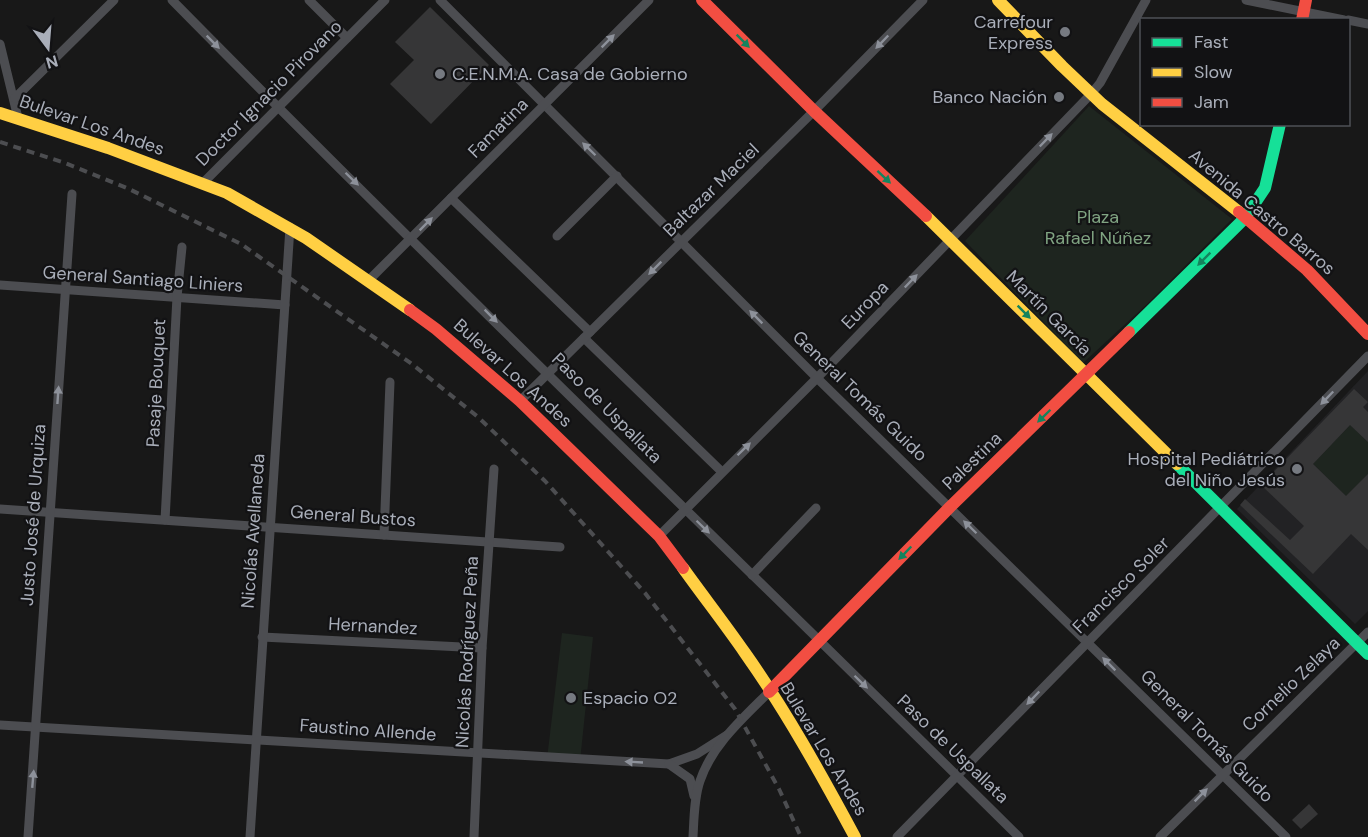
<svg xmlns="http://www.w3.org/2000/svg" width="1368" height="837" viewBox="0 0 1368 837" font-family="'DM Sans',sans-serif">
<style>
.built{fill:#222224}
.green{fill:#1e251f}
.building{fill:#363637}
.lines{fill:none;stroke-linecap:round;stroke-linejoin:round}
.street{stroke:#4c4d51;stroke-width:9}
.fast{stroke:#16e098;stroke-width:12}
.slow{stroke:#ffcf43;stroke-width:12}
.jam{stroke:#f24e42;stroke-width:12}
.rail{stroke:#4c4d50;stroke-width:4;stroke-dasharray:8 6;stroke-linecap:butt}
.oneway{fill:#8d919a}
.oneway2{fill:#14835d}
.poi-dot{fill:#767a81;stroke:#121214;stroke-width:2}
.labels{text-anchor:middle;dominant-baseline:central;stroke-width:4.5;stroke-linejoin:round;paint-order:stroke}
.poi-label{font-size:18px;fill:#a9aeb9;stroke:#121214;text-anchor:end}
.street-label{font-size:18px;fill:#a9aeb9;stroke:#121214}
.park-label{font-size:18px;fill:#80a482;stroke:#121214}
</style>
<rect width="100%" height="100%" fill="#181818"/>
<path class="built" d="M1368,371V611L1355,624L1237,509Z"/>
<g class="green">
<path d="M1089,106L1232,219L1146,305L1083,363L965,241Z"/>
<path d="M1350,425L1368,442V474L1346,496L1313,464Z"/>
<path d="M562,633L593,637L580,761L547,759Z"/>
</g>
<g class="building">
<path d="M430,7L489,65L431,124L390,84L414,60L395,42Z"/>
<path d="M1354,389L1368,402L1363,407L1368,412V442L1350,425L1313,464L1346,496L1368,474V550L1351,534L1313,574L1240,505L1245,499L1290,540L1304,526L1261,485Z"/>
<path d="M1309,804L1318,814L1301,829L1292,820Z"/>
</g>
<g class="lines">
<g class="street">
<path d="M172,0C451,283 737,558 1019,837"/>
<path d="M309,0L347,38"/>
<path d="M440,0L817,378L1286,837"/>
<path d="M1246,0L1344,20"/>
<path d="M1348,20L1368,24"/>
<path d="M0,44L18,118"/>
<path d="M15,98L114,0"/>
<path d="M203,183L385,0"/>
<path d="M451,198L590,332"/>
<path d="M557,236L617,176"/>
<path d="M369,280L649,0"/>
<path d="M0,285L285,305"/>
<path d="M584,338L721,471"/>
<path d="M520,401L814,111L923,0"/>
<path d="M0,509L560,547"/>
<path d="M165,520L177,297L182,247"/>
<path d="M384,535L390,382"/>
<path d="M659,536L817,378L1091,94L1100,83L1146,0"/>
<path d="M752,575L816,508"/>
<path d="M262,637L482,648"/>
<path d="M0,725L669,764L697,754L727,735"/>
<path d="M669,764L690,779L694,796"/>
<path d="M28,837L72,194"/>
<path d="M250,837L290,227"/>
<path d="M474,837L482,648L494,469"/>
<path d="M693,837C694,819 694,798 700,781C712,745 743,718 769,692"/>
<path d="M897,837L1368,356"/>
<path d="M1160,837L1368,632"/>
</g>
<g class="fast">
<path d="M1129,332L1245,218L1265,188L1280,124"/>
<path d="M1177,464L1368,654"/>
</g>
<g class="slow">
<path d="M998,0L1062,66L1102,104L1239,212"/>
<path d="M0,113L108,148L227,193L306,238L410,310"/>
<path d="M926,216L1177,464"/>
<path d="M683,568C703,596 725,624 745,653C786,711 821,774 855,837"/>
</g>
<g class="jam">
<path d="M702,0L814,111L926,216"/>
<path d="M1302,20L1306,0"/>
<path d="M1239,212L1307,270L1368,334"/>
<path d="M410,310L436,329L520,401L659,536L683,568"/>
<path d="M769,692L950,507L1129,332"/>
</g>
<path class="rail" d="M0,142L65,163L127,188L241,244L412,364L478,417L545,481L645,593L679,637L735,709L779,789L801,837"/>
</g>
<defs><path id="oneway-solid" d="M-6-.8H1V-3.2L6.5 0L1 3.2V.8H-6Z" transform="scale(1.5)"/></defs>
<g class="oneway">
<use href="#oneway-solid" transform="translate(608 41) rotate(-45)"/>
<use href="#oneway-solid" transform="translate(213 42) rotate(45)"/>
<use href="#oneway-solid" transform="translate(882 42) rotate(134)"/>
<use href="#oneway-solid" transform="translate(1046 140) rotate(-46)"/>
<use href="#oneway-solid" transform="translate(589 149) rotate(-136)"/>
<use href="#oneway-solid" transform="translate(352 179) rotate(44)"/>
<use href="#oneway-solid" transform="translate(426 224) rotate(-45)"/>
<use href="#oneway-solid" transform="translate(655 268) rotate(135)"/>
<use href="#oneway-solid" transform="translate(911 281) rotate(-46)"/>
<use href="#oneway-solid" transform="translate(491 316) rotate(45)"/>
<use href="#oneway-solid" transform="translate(756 317) rotate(-135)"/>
<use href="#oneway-solid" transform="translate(58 395) rotate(-86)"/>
<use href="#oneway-solid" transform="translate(1327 398) rotate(134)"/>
<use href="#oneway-solid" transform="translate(744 449) rotate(-44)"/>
<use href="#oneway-solid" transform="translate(703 527) rotate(44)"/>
<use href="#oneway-solid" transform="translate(970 527) rotate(-136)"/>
<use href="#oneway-solid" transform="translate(1109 664) rotate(-135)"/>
<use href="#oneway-solid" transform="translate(861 682) rotate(44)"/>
<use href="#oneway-solid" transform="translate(1033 698) rotate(134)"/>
<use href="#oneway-solid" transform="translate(634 762) rotate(-177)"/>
<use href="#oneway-solid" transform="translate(33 779) rotate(-85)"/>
<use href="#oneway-solid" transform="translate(1201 795) rotate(-45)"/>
</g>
<g class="oneway2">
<use href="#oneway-solid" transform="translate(743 41) rotate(45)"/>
<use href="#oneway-solid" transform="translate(884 177) rotate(43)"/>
<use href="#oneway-solid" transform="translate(1204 259) rotate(135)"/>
<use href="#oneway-solid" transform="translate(1024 312) rotate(45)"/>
<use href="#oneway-solid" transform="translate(1044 416) rotate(136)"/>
<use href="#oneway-solid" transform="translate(905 553) rotate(134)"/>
</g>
<g class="poi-dot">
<circle cx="1065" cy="32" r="6"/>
<circle cx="440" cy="74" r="6"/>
<circle cx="1059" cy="97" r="6"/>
<circle cx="1297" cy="469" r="6"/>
<circle cx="571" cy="698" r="6"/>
</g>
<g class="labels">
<g class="poi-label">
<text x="1053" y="22">Carrefour<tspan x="1053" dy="21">Express</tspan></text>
<text x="452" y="74" text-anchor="start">C.E.N.M.A. Casa de Gobierno</text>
<text x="1047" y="97">Banco Nación</text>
<text x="1285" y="459">Hospital Pediátrico<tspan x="1285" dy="21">del Niño Jesús</tspan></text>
<text x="583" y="698" text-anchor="start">Espacio O2</text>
</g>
<g class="street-label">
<text transform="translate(269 93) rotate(-45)">Doctor Ignacio Pirovano</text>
<text transform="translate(92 125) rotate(19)">Bulevar Los Andes</text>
<text transform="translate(498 128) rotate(-45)">Famatina</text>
<text transform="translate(711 190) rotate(-44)">Baltazar Maciel</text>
<text transform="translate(1262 212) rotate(40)">Avenida Castro Barros</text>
<text transform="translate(143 279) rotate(4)">General Santiago Liniers</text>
<text transform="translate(865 305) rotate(-46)">Europa</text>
<text transform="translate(1049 313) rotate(45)">Martín García</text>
<text transform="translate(513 373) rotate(42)">Bulevar Los Andes</text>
<text transform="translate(156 383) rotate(-87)">Pasaje Bouquet</text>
<text transform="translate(860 396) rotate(44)">General Tomás Guido</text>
<text transform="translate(607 408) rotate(45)">Paso de Uspallata</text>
<text transform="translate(972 461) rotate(-44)">Palestina</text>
<text transform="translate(33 515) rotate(-86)">Justo José de Urquiza</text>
<text transform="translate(353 516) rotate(4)">General Bustos</text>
<text transform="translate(253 531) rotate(-86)">Nicolás Avellaneda</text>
<text transform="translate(1121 585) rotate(-45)">Francisco Soler</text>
<text transform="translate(373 626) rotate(3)">Hernandez</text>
<text transform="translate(467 652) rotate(-87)">Nicolás Rodríguez Peña</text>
<text transform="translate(1291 684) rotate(-44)">Cornelio Zelaya</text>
<text transform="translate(368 730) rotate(4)">Faustino Allende</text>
<text transform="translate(1207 736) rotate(45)">General Tomás Guido</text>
<text transform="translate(824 749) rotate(59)">Bulevar Los Andes</text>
<text transform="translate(953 749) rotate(44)">Paso de Uspallata</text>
</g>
<g class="park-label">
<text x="1098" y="217">Plaza<tspan x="1098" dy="21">Rafael Núñez</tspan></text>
</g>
</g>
<rect x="1140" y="18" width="210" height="108" fill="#121214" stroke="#4e5056" stroke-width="1.5"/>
<rect x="1152" y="38" width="30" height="9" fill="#16e098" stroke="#4e5056" stroke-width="1.5"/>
<text x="1194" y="48" font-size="18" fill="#a9aeb9">Fast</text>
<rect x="1152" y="68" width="30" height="9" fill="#ffcf43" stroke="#4e5056" stroke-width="1.5"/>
<text x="1194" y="78" font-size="18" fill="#a9aeb9">Slow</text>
<rect x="1152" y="98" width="30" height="9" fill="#f24e42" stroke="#4e5056" stroke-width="1.5"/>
<text x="1194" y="108" font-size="18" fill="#a9aeb9">Jam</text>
<g transform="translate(48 48) rotate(164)" stroke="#121214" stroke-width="4.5" paint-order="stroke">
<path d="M0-4.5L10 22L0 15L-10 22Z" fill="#a9aeb9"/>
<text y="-9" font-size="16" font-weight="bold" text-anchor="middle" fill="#a9aeb9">N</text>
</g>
</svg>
